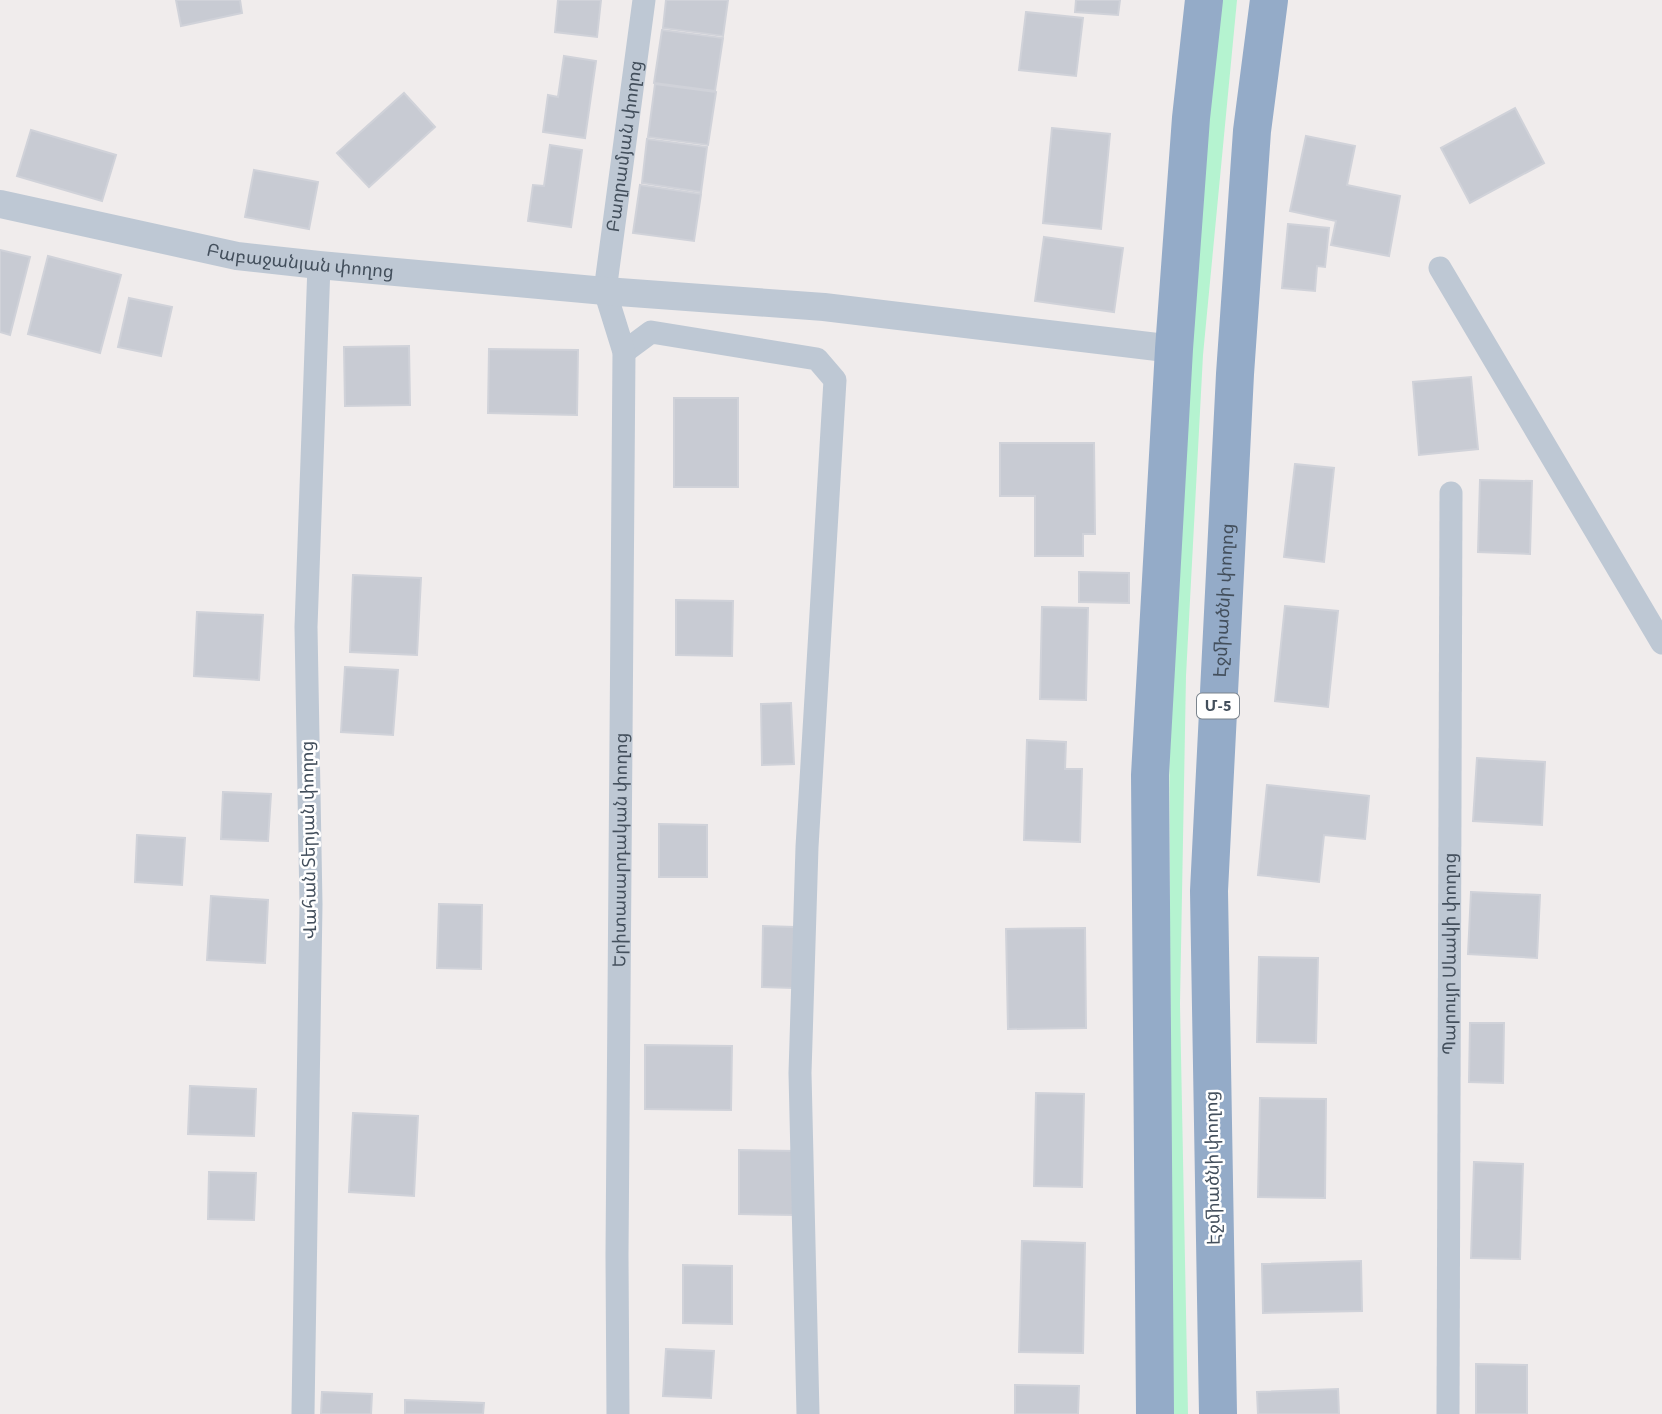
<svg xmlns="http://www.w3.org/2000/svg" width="1662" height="1414" viewBox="0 0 1662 1414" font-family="'Source Sans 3','Noto Sans Armenian',sans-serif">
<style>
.green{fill:#b5f3d0}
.building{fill:#c8cbd3;stroke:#d0d2d9;stroke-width:2}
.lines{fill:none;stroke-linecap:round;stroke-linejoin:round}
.minor{stroke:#bec8d4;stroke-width:23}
.tertiary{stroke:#bec8d4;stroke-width:28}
.trunk{stroke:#94abc8;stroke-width:38}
.labels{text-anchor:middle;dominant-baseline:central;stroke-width:5;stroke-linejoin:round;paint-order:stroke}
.shield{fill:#fff;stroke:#7b848d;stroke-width:2}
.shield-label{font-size:16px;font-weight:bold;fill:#434f5c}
.street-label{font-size:18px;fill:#434f5c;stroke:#fff}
</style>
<rect width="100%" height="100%" fill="#f0ecec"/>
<path class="green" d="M1220,0H1237L1203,355L1186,676L1180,1004L1188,1414H1172L1169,676L1185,356Z"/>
<g class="building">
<path d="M176,0H240L242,13L181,26Z"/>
<path d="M558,0H601L597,37L555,32Z"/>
<path d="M666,0H728L723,36L663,28Z"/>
<path d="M1076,0H1120L1118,15L1075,12Z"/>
<path d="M1026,12L1083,18L1076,76L1019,70Z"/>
<path d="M662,30L723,38L715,91L654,83Z"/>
<path d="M564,56L596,61L585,138L543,132L548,95L558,97Z"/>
<path d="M655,84L716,92L708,145L648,137Z"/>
<path d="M404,93L435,127L369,187L337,153Z"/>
<path d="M1515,108L1544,163L1470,203L1441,148Z"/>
<path d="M1052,128L1110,134L1101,229L1043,223Z"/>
<path d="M31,130L116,155L102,201L17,176Z"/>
<path d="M1306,136L1355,146L1347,185L1400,196L1389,256L1331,245L1336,221L1290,211Z"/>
<path d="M647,139L707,147L701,192L642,183Z"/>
<path d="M550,145L582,150L571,227L528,221L533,185L544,186Z"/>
<path d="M254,170L318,182L309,229L245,217Z"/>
<path d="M640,185L701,194L694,241L633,233Z"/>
<path d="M1288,224L1329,228L1325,267L1317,266L1315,291L1282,288Z"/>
<path d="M1044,237L1123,248L1114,312L1035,301Z"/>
<path d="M0,250L30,257L10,335L0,332Z"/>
<path d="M48,256L121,275L100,353L28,334Z"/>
<path d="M129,298L172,307L161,356L118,347Z"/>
<path d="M409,346L410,405L345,406L344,347Z"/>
<path d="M489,349L578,350L577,415L488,413Z"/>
<path d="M1471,377L1478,449L1419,455L1413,382Z"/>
<rect x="674" y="398" width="64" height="89"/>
<path d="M1000,443H1094L1095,534H1083V556H1035V496H1000Z"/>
<path d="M1295,464L1334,468L1324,562L1284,557Z"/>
<path d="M1480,480L1532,481L1530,554L1478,552Z"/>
<path d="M1079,572L1129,573V603L1079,602Z"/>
<path d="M353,575L421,578L417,655L350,652Z"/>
<path d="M676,600L733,601L732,656L676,655Z"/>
<path d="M1285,606L1338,611L1328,707L1275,701Z"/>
<path d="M1042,607L1088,608L1086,700L1040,699Z"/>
<path d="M197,612L263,615L259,680L194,676Z"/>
<path d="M345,667L398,670L393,735L341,732Z"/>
<path d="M791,703L794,764L762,765L761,704Z"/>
<path d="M1027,740L1066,742L1065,769H1082L1080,842L1024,840Z"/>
<path d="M1477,758L1545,762L1542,825L1473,821Z"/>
<path d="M1267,785L1369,796L1365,839L1324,835L1319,882L1258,875Z"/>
<path d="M223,792L271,794L268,841L221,839Z"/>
<path d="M659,824L707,825V877H659Z"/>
<path d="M137,835L185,838L182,885L135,882Z"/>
<path d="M1471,892L1540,895L1537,958L1468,954Z"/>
<path d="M211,896L268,900L265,963L207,960Z"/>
<path d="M439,904L482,905L481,969L437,968Z"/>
<path d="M763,926L794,927L793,988L762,987Z"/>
<path d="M1085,928L1086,1028L1008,1029L1006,929Z"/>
<path d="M1259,957L1318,958L1316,1043L1257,1042Z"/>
<path d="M1470,1023H1504L1503,1083L1469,1082Z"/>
<path d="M645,1045L732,1046L731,1110L645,1109Z"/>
<path d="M190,1086L256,1089L254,1136L188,1134Z"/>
<path d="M1036,1093L1084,1094L1082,1187L1034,1186Z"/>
<path d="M1260,1098L1326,1099L1325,1198L1258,1197Z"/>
<path d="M353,1113L418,1116L414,1196L349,1192Z"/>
<path d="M739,1150L796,1151L795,1215L739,1214Z"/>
<path d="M1474,1162L1523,1164L1520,1259L1471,1258Z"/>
<path d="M209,1172L256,1173L254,1220L208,1219Z"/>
<path d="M1022,1241L1085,1243L1083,1353L1019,1352Z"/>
<path d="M1361,1261L1362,1311L1263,1313L1262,1264Z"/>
<path d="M683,1265L732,1266V1324L683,1323Z"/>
<path d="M666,1349L714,1351L711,1398L663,1396Z"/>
<path d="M1476,1364L1527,1365V1414H1476Z"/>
<path d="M1015,1385L1079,1386L1078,1414H1015Z"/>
<path d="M1338,1389L1339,1414H1258L1257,1392Z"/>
<path d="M322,1392L372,1394L371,1414H321Z"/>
<path d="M405,1400L484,1403L483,1414H405Z"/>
</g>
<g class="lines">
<g class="minor">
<path d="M1440,268L1662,643"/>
<path d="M624,352L651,332L817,359L835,380L807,847L800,1073L808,1414"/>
<path d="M303,1414L311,904L306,627L319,265"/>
<path id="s1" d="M618,1414L617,1255L624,352L605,291L644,0"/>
<path id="s2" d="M1448,1414L1451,493"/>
</g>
<path class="tertiary" id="s3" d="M0,204L237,256L319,265L605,291L824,307L1174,349"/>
<g class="trunk">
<path d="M1155,1414L1150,775L1174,349L1191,118L1204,0"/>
<path id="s4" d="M1218,1414L1209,891L1235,374L1252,131L1269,0"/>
</g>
</g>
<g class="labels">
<rect class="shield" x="1197" y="693.5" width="42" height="25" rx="5"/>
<g class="shield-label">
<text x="1218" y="706">Մ-5</text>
</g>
<g class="street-label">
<text stroke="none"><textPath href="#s1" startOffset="1272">Բաղրամյան փողոց</textPath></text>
<text stroke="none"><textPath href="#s3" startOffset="306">Բաբաջանյան փողոց</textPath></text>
<text stroke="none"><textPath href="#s4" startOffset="814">Էջմիածնի փողոց</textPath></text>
<text transform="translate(309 840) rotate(-91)">Վահան Տերյան փողոց</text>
<text stroke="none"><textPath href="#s1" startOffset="564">Երիտասարդական փողոց</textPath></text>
<text stroke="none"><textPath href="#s2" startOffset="460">Պարույր Սևակի փողոց</textPath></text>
<text transform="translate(1213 1168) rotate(-91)">Էջմիածնի փողոց</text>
</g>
</g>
</svg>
